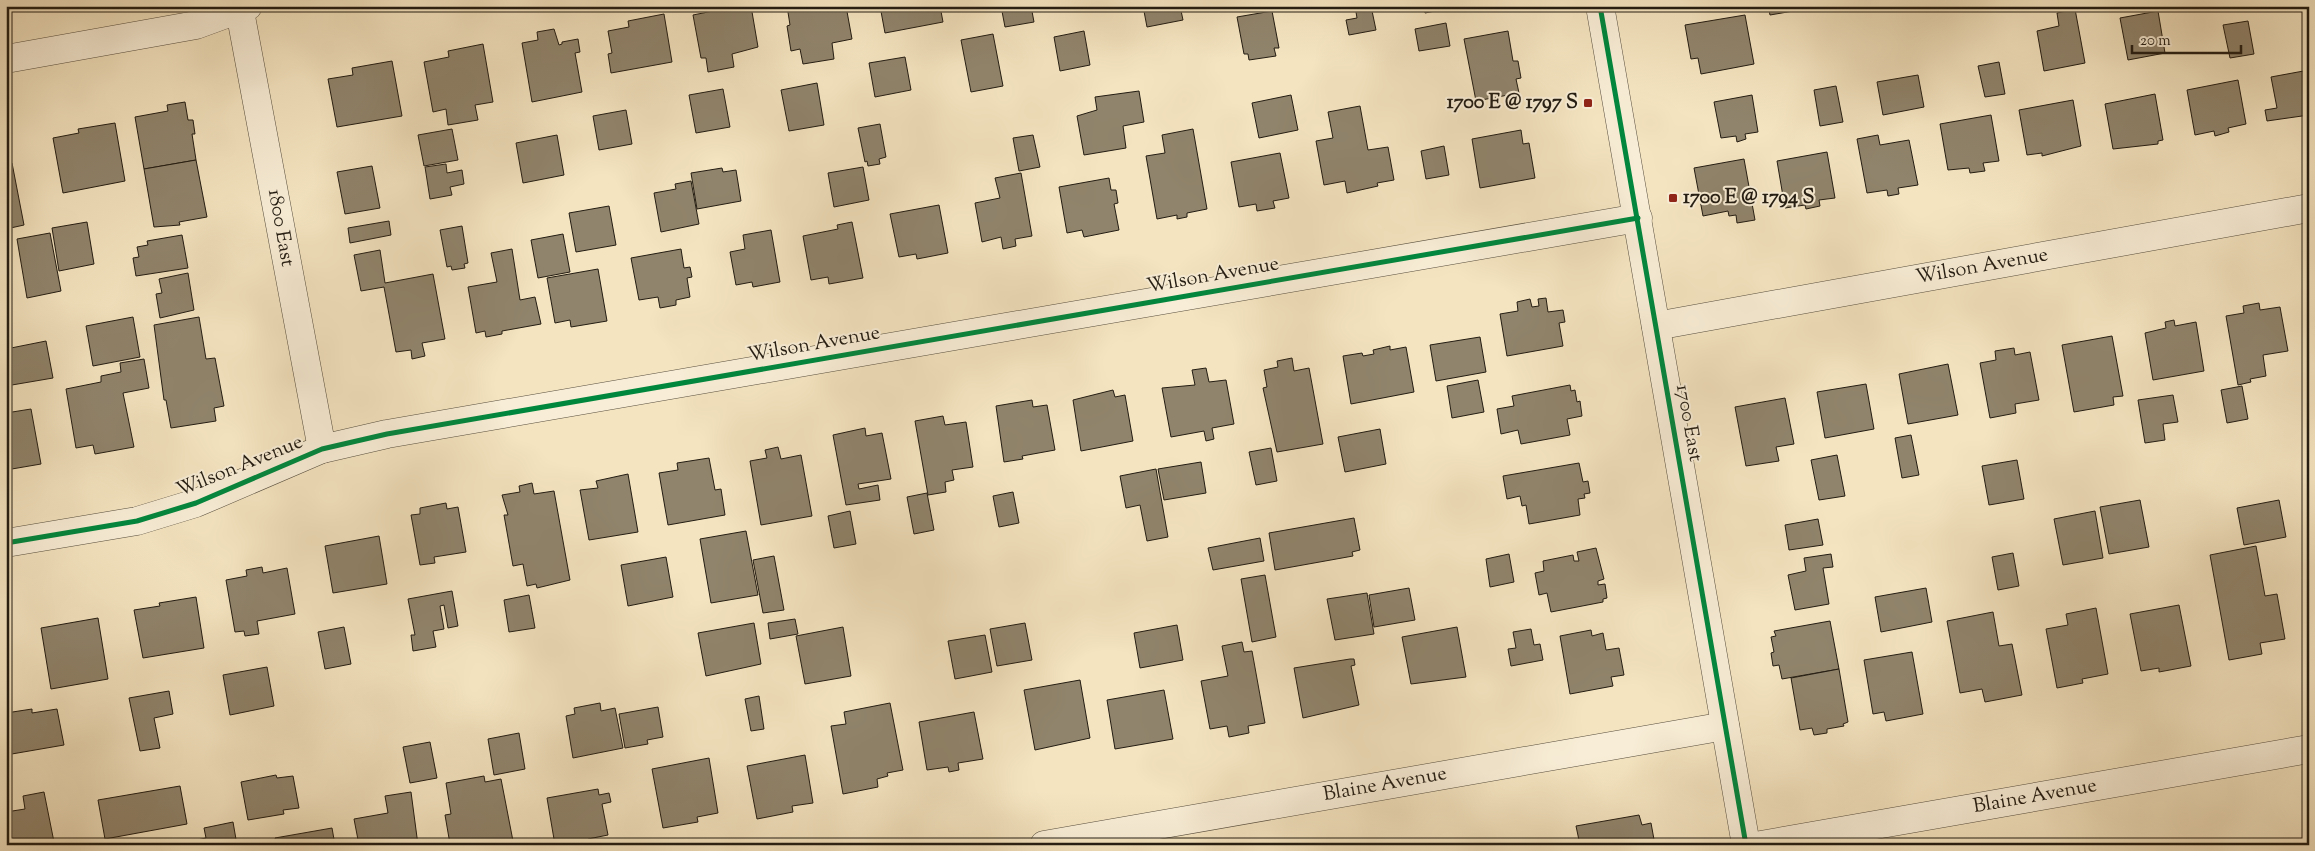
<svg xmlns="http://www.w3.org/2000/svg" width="2315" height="851" viewBox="0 0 2315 851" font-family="'Sorts Mill Goudy',serif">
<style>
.building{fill:#90846c;stroke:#231c12}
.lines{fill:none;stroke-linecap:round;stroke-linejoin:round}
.minor-casing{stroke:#574e3e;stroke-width:29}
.minor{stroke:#f8edd6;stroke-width:28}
.cycleway-casing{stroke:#f8edd6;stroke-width:8}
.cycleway{stroke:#00873e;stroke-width:5}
.poi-dot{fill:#8f2418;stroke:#f8edd6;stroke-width:2}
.labels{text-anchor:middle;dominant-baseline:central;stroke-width:4;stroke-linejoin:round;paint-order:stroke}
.poi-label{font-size:20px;font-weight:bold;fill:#231c12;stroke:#f8edd6;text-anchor:end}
.street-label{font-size:20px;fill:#231c12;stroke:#f8edd6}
</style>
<rect width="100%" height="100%" fill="#f4e4c0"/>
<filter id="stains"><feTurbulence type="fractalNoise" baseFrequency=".004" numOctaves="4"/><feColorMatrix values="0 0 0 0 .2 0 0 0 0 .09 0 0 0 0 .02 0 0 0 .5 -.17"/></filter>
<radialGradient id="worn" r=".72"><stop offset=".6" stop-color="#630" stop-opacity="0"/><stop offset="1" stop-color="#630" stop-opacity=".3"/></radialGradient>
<g class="building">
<path d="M717,6H751L758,47L732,54L734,67L708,72L706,58H701L693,15L718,10Z"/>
<path d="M787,6H846L852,39L832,43L834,59L803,64L800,49L791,51L787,26L790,25Z"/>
<path d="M880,6H940L943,22L885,33Z"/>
<path d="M1001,6H1031L1034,22L1005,27Z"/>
<path d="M1143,6H1180L1183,20L1147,27Z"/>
<path d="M1355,6H1371L1376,30L1349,35L1346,20L1357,18Z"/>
<path d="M1424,6H1461L1425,13Z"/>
<path d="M1768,6H1804L1805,9L1770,15Z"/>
<path d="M2303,6H2309V36Z"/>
<path d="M2075,9L2085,63L2044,71L2037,31L2059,26L2057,13Z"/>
<path d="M1272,11L1279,48H1274L1276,56L1249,60L1248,54H1244L1237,17Z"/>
<path d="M2158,11L2165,53L2128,60L2120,18Z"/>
<path d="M664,14L672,62L611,73L608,54L612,53L608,31L629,27L628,21Z"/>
<path d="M1745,15L1754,64L1701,74L1698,58L1691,59L1685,25Z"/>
<path d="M2248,21L2254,54L2230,58L2223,25Z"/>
<path d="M1446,23L1450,46L1419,51L1415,29Z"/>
<path d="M554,29L559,45L562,44V42L578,39L580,52L575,53L582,92L532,102L522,43L538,40L537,32Z"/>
<path d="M1084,31L1090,65L1060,71L1054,37Z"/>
<path d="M1508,31L1513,61H1518L1521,78L1516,79L1519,93L1476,101L1464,39Z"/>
<path d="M993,34L1003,86L971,92L961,40Z"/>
<path d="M483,44L493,102L475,105L478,120L448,125L446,109L433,112L424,62L449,57L448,51Z"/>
<path d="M905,57L911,90L875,97L869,63Z"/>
<path d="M392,61L402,116L337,127L328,79L353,75L352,68Z"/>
<path d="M1999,62L2005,94L1985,97L1978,66Z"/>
<path d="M2309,70V115L2267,121L2265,110L2277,108L2271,77Z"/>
<path d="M1918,75L1924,107L1883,115L1877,82Z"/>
<path d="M2238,80L2246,124L2228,128L2229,132L2215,136L2214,131L2195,135L2187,90Z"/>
<path d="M817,83L824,125L789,131L781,90Z"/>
<path d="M1836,86L1843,122L1820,126L1814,90Z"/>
<path d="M723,89L730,127L696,133L689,95Z"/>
<path d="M1139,91L1144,122L1123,126L1126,148L1084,155L1077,116L1097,110L1095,97Z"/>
<path d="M2155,94L2163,140L2158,141V144L2113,149L2105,104Z"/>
<path d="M1291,95L1298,130L1259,138L1252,103Z"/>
<path d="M1752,95L1758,132L1745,134L1746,139L1737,142L1736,136L1721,138L1714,102Z"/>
<path d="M2073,100L2081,146L2042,156V153L2027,155L2019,110Z"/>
<path d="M185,102L188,120H193L195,134H192L196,160L144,169L135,117L168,111L167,105Z"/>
<path d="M1360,106L1368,150L1388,147L1394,180L1377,183L1378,186L1347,193L1345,181L1324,185L1316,141L1333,138L1328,112Z"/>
<path d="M626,110L632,144L599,150L593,116Z"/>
<path d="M1991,115L1999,161L1983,163L1985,171L1970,173L1969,168L1948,170L1940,124Z"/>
<path d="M115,123L125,181L63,193L53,138L79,133L78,129Z"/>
<path d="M880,124L886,157L879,159L880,164L868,166L867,161L865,162L858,128Z"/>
<path d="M452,129L458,160L424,166L418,135Z"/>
<path d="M1193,129L1207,209L1187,213V217L1177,219V215L1157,219L1146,156L1165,153L1162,135Z"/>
<path d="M1521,130L1523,144L1529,143L1535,178L1480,188L1472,139Z"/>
<path d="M557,135L564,175L523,183L516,143Z"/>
<path d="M1033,135L1040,167L1019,171L1013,138Z"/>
<path d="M1878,135L1880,145L1909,140L1918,185L1898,188L1899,194L1888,196L1887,190L1867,193L1857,139Z"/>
<path d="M1444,146L1449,175L1426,179L1421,151Z"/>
<path d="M1827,152L1835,198L1819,200L1820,206L1806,209L1805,205L1785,208L1777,161Z"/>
<path d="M1280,153L1289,198L1273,201L1275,208L1257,211L1256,204L1239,207L1231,162Z"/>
<path d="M1744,159L1755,220L1737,223L1736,215L1729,216L1728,211L1703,216L1694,168Z"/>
<path d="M196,160L207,217L179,222L180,225L154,227L144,169Z"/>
<path d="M12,163L24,225L6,229V164Z"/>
<path d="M446,164L447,173L462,170L464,184L450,187L452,195L430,199L425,167Z"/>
<path d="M372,166L380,208L345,214L337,172Z"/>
<path d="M863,167L869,200L834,207L828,173Z"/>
<path d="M722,168L723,172L736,170L741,201L697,209L691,173Z"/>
<path d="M1021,173L1032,236L1015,239L1016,246L1003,249L1001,237L982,242L975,203L1000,198L995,178Z"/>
<path d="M1109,178L1111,190H1116L1118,203L1114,204L1119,230L1084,237L1082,230L1067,233L1059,187Z"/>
<path d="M691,181L699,224L661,232L654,193L676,189L675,184Z"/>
<path d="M939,205L948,253L917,259L916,254L899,257L890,214Z"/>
<path d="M609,206L616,245L576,252L569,213Z"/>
<path d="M389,221L391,235L350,243L348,228Z"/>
<path d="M87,222L94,264L59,271L52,228Z"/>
<path d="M852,222L863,278L829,284L828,277L811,280L803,236L838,229L837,225Z"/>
<path d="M462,226L468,263L464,264L465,268L452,270L451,266L447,267L440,230Z"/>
<path d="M771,230L780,282L753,287L752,282L736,285L730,252L745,249L743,235Z"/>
<path d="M50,233L61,291L27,298L17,239Z"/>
<path d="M563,234L570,272L538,278L531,240Z"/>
<path d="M182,235L188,268L136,276L133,258L139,257L137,247L148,245L147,241Z"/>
<path d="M512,249L520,300L535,297L541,324L502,331V334L486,337L485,331L476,333L468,287L497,282L491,253Z"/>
<path d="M681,249L684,268L690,267L692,277L687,278L690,297L676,300V305L660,308L658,297L639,300L631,258Z"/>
<path d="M380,250L385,283L433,274L445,339L422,343L425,356L412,359L411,350L396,352L384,287L361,291L354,255Z"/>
<path d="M598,269L607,321L571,327L570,320L555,323L547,278Z"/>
<path d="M188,273L194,310L160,318L156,294L162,293L159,279Z"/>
<path d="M1546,298L1548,312L1563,310L1565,322L1559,323L1563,346L1507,356L1500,314L1518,311L1517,302L1530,299L1532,307L1539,306L1538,299Z"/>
<path d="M2259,303L2260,310L2280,307L2288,351L2263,355L2266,376L2250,379L2251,382L2238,385L2226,316L2244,313L2243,306Z"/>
<path d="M133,317L140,357L93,366L86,326Z"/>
<path d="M199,317L206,359L215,358L224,406L214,408L216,421L171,428L166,400H164L154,325Z"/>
<path d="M2174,320L2175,326L2196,322L2204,371L2153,380L2145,333L2166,328L2165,322Z"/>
<path d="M2112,336L2123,396L2113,397L2114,405L2074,412L2062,345Z"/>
<path d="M1480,337L1486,372L1436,381L1430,345Z"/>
<path d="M46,341L53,378L6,386V349Z"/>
<path d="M1390,346V350L1406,347L1414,392L1351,404L1343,356L1362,353L1363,356L1374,354L1373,350Z"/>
<path d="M2014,348L2015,355L2030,352L2039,400L2015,404L2016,413L1990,418L1980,363L1996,360L1995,351Z"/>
<path d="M1292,358L1294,371L1309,368L1323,444L1277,452L1263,388L1267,387L1264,370L1278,367L1277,361Z"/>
<path d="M144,359L149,388L123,393L134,447L95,454L93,445L76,448L66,389L101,382V376L121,372L120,363Z"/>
<path d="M1948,364L1958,415L1908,424L1899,374Z"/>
<path d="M1206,368L1209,382L1226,380L1234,424L1212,428L1214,439L1206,441L1204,431L1171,437L1162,388L1195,385L1192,370Z"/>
<path d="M1478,380L1484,412L1452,418L1447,386Z"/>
<path d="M1866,384L1874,429L1825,438L1817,392Z"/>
<path d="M1570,385L1571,391L1575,390L1577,402L1580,401L1582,416L1567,419L1570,435L1521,444L1518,430L1501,434L1497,409L1514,406L1512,396Z"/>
<path d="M2242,386L2248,419L2227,423L2221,390Z"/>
<path d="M1113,390L1115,397L1125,395L1133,441L1081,451L1073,400Z"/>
<path d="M2173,395L2178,422L2163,424L2165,440L2145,443L2138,400Z"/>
<path d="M1785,398L1794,444L1776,447L1779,461L1746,466L1735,407Z"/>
<path d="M1032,400L1033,407L1047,405L1055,450L1022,456L1023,459L1004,462L996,406Z"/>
<path d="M31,409L41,464L6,470V413Z"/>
<path d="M943,416L945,425L966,422L973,467L952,470L954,480L945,482L946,492L928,495L915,421Z"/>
<path d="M865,428L866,436L882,433L891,479L858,484L859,489L878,485L880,500L846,505L833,435Z"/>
<path d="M1380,429L1386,464L1345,472L1338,437Z"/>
<path d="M1911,435L1919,475L1902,478L1895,438Z"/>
<path d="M778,447L781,459L801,455L812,516L761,525L750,461L767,458L765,450Z"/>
<path d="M1271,448L1277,481L1256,485L1249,452Z"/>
<path d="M1837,455L1845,496L1819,500L1811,460Z"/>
<path d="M709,458L715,490L721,489L725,515L668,525L659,473L678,470L677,463Z"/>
<path d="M2017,460L2024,499L1989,505L1982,466Z"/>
<path d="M1201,462L1206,493L1164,500L1158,469Z"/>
<path d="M1579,463L1583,482L1588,481L1590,493L1584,494L1585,498L1578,499L1580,515L1529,524L1526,505L1522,506L1520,496L1507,499L1503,476Z"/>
<path d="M1156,469L1168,537L1147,541L1140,505L1126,508L1120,476Z"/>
<path d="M628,474L638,532L589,540L580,490L598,488L596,481Z"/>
<path d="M532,483L534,494L554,491L570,580L537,588L536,584L527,586L523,564L513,566L504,515H508L502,495L520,492L519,486Z"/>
<path d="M1013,492L1019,523L999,527L993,496Z"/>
<path d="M927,493L934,530L914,534L907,497Z"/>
<path d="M2140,500L2149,547L2109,554L2100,507Z"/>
<path d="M2279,500L2286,537L2244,545L2237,508Z"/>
<path d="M446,503L447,509L458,507L466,552L434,557L435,563L420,565L411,515L420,514V508Z"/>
<path d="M850,511L856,544L834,548L828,516Z"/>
<path d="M2095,511L2103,558L2063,565L2054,519Z"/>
<path d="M1354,518L1360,550L1352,552L1353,556L1275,570L1269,533Z"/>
<path d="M1818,519L1823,545L1789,550L1785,525Z"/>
<path d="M746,531L758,595L711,603L700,539Z"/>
<path d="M379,536L387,584L333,593L325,546Z"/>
<path d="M1260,538L1264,561L1213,570L1208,548Z"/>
<path d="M2256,546L2265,596L2277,594L2285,639L2260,643L2262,654L2229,660L2210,555Z"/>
<path d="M1596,548L1604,579L1598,581V585L1605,584L1607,598L1603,599V602L1551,612L1547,593L1539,595L1535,573L1544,571L1543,561L1573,555L1574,561H1579L1577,552Z"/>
<path d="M2013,553L2019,586L1998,590L1992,557Z"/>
<path d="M1509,554L1514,582L1490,587L1486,559Z"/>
<path d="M1831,554L1833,567L1823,568L1829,604L1795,610L1788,575L1806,571L1804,558Z"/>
<path d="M774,556L784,610L763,613L753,560Z"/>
<path d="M666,557L673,597L628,606L621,565Z"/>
<path d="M262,567L263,573L287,568L295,614L257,621L259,634L245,636L244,631L235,632L226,580L247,576L246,570Z"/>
<path d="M1265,575L1276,637L1252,642L1241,579Z"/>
<path d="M1409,588L1415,620L1374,627L1369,595Z"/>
<path d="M1926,588L1932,622L1881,632L1875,597Z"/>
<path d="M452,591L458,626L448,628L444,605L440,606L444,629L433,631L436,647L413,651L411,635H415L408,599Z"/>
<path d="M1367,593L1374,634L1335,640L1327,599Z"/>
<path d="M529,595L535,628L509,632L504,600Z"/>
<path d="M196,597L204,648L143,658L134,610L160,606L159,603Z"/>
<path d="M2179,605L2191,666L2159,672V668L2141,671L2130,614Z"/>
<path d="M2096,608L2108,674L2082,679L2083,683L2057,688L2046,629L2068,625L2066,614Z"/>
<path d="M1993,612L1999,646L2012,644L2022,695L1985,702L1982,689L1960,693L1947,621Z"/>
<path d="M98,618L108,679L51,689L41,628Z"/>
<path d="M795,619L798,634L770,639L768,623Z"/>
<path d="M1830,621L1839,669L1782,679L1779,665L1773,666L1771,653L1774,652L1771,637L1776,636L1774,631Z"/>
<path d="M754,623L761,664L706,676L698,633Z"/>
<path d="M1025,623L1032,660L997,666L990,629Z"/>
<path d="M1177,625L1183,660L1140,668L1134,633Z"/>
<path d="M344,627L351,664L325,669L318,632Z"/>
<path d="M843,627L851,676L805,684L796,636Z"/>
<path d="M1457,627L1466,677L1411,684L1402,637Z"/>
<path d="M1531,629L1534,645L1540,644L1543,660L1511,666L1508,649L1516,648L1513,632Z"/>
<path d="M1591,630L1592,636L1603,633L1606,650L1619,648L1624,675L1611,677L1613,686L1570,694L1560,636Z"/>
<path d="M985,635L992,672L955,679L948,641Z"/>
<path d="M1242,642L1244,652L1252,651L1265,723L1248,726L1249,733L1229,737L1227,726L1210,729L1201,681L1228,676L1222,646Z"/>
<path d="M1912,652L1923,714L1886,721L1884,712L1873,714L1864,660Z"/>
<path d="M1350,659H1354L1355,665L1351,666L1359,705L1303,718L1294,668Z"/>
<path d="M267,667L274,706L230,715L223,675Z"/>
<path d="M1839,669L1848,722L1843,724L1844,726L1827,729V733L1814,735L1812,728L1800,730L1791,678Z"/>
<path d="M1080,680L1090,738L1035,750L1024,690Z"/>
<path d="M1164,690L1173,739L1115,749L1107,700Z"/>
<path d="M169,691L173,714L154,718L160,748L140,751L129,698Z"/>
<path d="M759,696L764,729L751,731L745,699Z"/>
<path d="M600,703L601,711L615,708L623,748L573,758L566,716L575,714L574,708Z"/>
<path d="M890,703L903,770L887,773L888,776L877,779L878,787L843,794L831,726L846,724L844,712Z"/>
<path d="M658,707L663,737L647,740L648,744L625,748L619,714Z"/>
<path d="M32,709V713L57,709L64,745L6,755V713Z"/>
<path d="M974,712L983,759L958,763L959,770L949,772L948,767L927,770L919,722Z"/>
<path d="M519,733L525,769L494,775L488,739Z"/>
<path d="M430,742L437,778L410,783L403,747Z"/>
<path d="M805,755L813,803L792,806L793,812L757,819L747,766Z"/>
<path d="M709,758L718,813L697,817L698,822L663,828L652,769Z"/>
<path d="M276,775L277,778L293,776L299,808L283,810L284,814L248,820L241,782Z"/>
<path d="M484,776L485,782L501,779L513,841L494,845L450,844L445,815L451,814L446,783Z"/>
<path d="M180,786L187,824L105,839L98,800Z"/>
<path d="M598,789L599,795L609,793L611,802L602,804L608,835L588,839L589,843L575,845L574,842L555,845L547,798Z"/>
<path d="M44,792L54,842L39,845H12L6,812L25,809L23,796Z"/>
<path d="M411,792L418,845H359L354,819L388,813L385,796Z"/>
<path d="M1639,815L1642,825L1651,823L1655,845H1580L1576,826Z"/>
<path d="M233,822L237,845H175L206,838L204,828Z"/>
<path d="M332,828L335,845H277L275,838Z"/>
</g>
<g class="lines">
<defs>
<g id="minor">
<path d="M239,6L322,449"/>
<path d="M1600,6L1746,845"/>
<path d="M6,59L196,25L248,6"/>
<path d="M1656,326L2309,208"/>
<path d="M6,543L137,521L196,503L322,449L387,434L1638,218"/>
<path d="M1044,845L1725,726"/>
<path d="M1761,845L2309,749"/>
</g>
</defs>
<use href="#minor" class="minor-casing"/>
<use href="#minor" class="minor"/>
<defs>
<g id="cycleway">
<path d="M1600,6L1746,845"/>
<path d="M6,543L137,521L196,503L322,449L387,434L1638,218"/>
</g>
</defs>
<use href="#cycleway" class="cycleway-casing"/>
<use href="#cycleway" class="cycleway"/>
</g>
<g class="poi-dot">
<rect x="1583" y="98" width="10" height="10" rx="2.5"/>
<rect x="1668" y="193" width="10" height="10" rx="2.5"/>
</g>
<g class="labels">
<g class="poi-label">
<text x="1578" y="103">1700 E @ 1797 S</text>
<text x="1683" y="198" text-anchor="start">1700 E @ 1794 S</text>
</g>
<g class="street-label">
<text transform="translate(280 228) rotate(80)">1800 East</text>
<text transform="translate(1982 267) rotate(-10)">Wilson Avenue</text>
<text transform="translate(1213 276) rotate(-10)">Wilson Avenue</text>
<text transform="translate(814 345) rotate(-10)">Wilson Avenue</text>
<text transform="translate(1688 423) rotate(80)">1700 East</text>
<text transform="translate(240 467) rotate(-22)">Wilson Avenue</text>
<text transform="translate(1385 785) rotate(-10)">Blaine Avenue</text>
<text transform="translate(2035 797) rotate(-10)">Blaine Avenue</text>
</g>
</g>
<rect width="2315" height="851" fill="none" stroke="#f4e4c0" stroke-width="25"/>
<rect x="8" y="8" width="2300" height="836" fill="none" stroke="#231c12" stroke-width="2.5"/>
<rect x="12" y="12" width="2290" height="826" fill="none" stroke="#231c12"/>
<path d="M2132 45v8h109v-8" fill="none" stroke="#231c12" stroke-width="2.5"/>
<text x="2140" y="45" font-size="15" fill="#231c12" stroke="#f8edd6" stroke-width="4" paint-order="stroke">20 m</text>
<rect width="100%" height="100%" filter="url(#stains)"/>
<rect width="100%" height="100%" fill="url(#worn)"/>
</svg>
